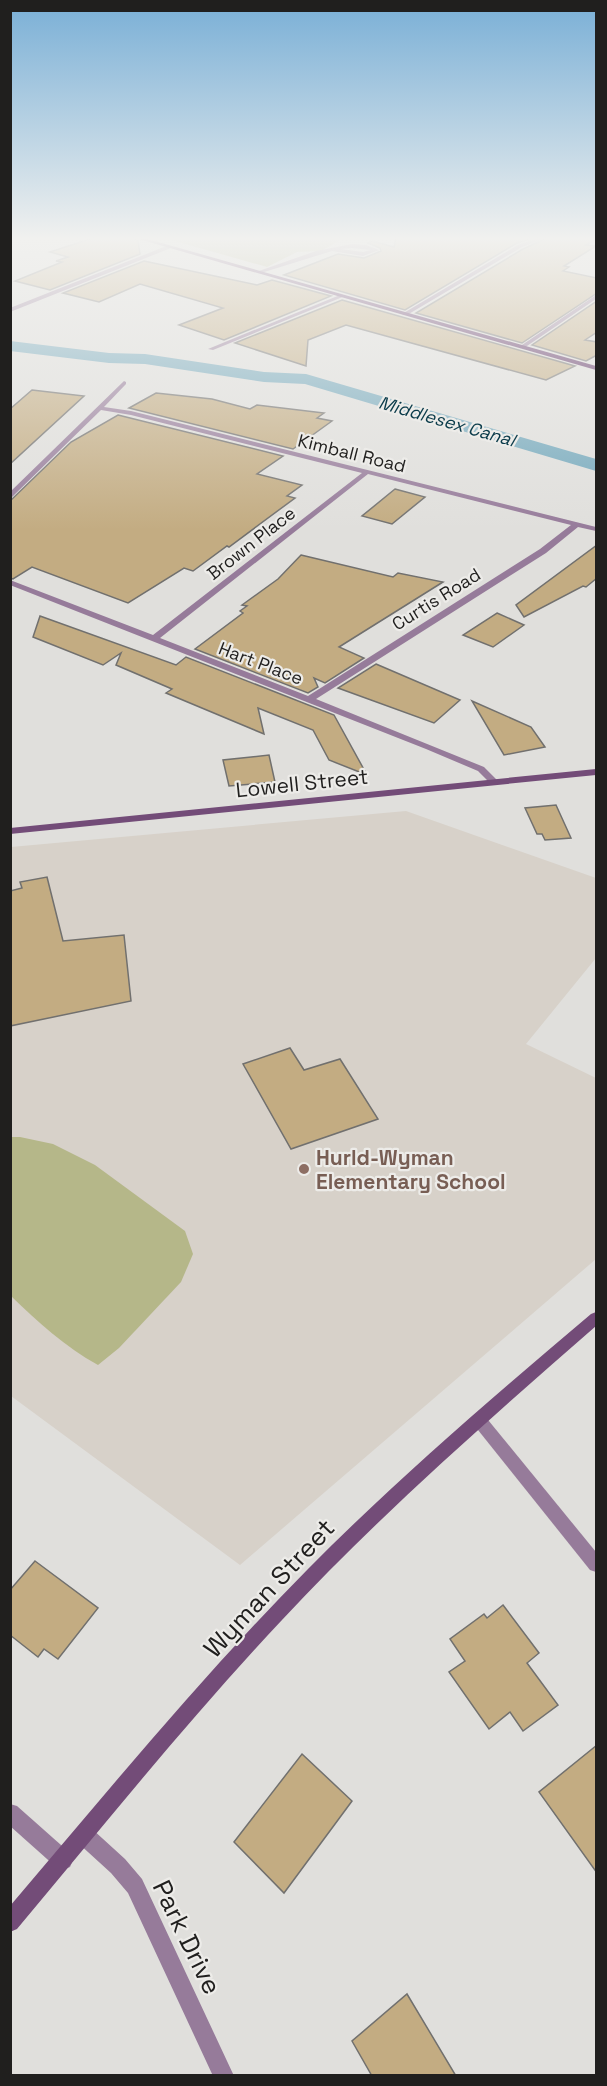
<svg xmlns="http://www.w3.org/2000/svg" width="607" height="2086" viewBox="0 0 607 2086" font-family="'Space Grotesk',sans-serif">
<style>
.built{fill:#d7d1c9}
.green{fill:#b5b789}
.lines{fill:none;stroke-linecap:round;stroke-linejoin:round}
.canal{fill:#72a7bb;fill-rule:evenodd}
.building{fill:#c3ac82;stroke:#71706e;stroke-width:1.5}
.lane{fill:#967b9a;fill-rule:evenodd}
.street{fill:#967b9a;fill-rule:evenodd}
.secondary{fill:#734c78;fill-rule:evenodd}
.primary{fill:#58295f;fill-rule:evenodd}
.education-dot{fill:#8d6e63;stroke:#edece9;stroke-width:2}
.labels{text-anchor:middle;dominant-baseline:central;stroke-width:4.5;stroke-linejoin:round;paint-order:stroke}
.far-water-label{font-size:18px;font-style:italic;fill:#0a3b4a;stroke:#edece9}
.far-street-label{font-size:18px;fill:#201f1e;stroke:#edece9}
.street-label{font-size:21px;fill:#201f1e;stroke:#edece9}
.education-label{font-size:21px;font-weight:bold;fill:#785e54;stroke:#edece9;text-anchor:start}
.near-street-label{font-size:26px;fill:#201f1e;stroke:#edece9}
</style>
<rect width="100%" height="100%" fill="#e0dfdc"/>
<path class="built" d="M406,811L596,878V958L526,1044L596,1078V1259L240,1565L11,1396V847Z"/>
<g class="green">
<path d="M164,238H344L321,251L297,252L267,267Z"/>
<path d="M11,1137H20L53,1144L95,1165L185,1231L193,1254L181,1282L119,1348L98,1365C65,1347 38,1322 11,1296Z"/>
</g>
<g class="lines">
<path class="canal" d="M10,341L109,353L145,354L264,372L306,374L596,459V471L305,384L264,382L145,364L109,363L10,351Z"/>
</g>
<g class="building">
<path d="M93,238H133L138,241L140,254L50,290L15,281L62,262L56,261L68,257L50,252Z"/>
<path d="M396,238H532L517,243L405,310L284,275L338,254L364,258L381,251L380,248L368,243L372,241L394,247Z"/>
<path d="M547,238H597L586,245L596,246L564,266L569,267L563,271L597,278V293L522,343L416,313L523,249Z"/>
<path d="M144,261L257,285L272,280L331,296L224,340L179,325L223,308L140,284L99,302L63,293Z"/>
<path d="M342,300L575,366L546,380L346,325L308,340L306,366L235,343Z"/>
<path d="M597,301V332L585,340L597,342V355L586,361L532,345Z"/>
<path d="M32,390L84,396L10,464V409Z"/>
<path d="M156,393L212,399L250,409L257,405L324,413L317,418L332,421L293,449L129,408Z"/>
<path d="M118,415L283,456L257,474L302,485L287,496L295,498L229,547L227,546L193,571L184,568L128,603L32,567L13,579L10,578V501L71,442Z"/>
<path d="M395,489L425,497L392,524L362,516Z"/>
<path d="M597,545V578L586,587L583,586L524,617L516,605Z"/>
<path d="M301,555L393,577L398,573L443,582L339,647L364,658L325,683L314,678L318,687L308,693L195,649L243,613L240,611L247,606L242,605L278,579Z"/>
<path d="M497,613L524,625L493,647L463,635Z"/>
<path d="M40,616L176,665L186,657L334,715L367,775L329,760L313,730L258,708L264,734L166,693L172,689L116,665L121,653L103,665L33,637Z"/>
<path d="M376,664L460,700L434,723L338,688Z"/>
<path d="M472,701L531,727L545,747L504,755Z"/>
<path d="M269,755L275,782L229,786L223,760Z"/>
<path d="M556,805L571,838L545,840L542,834H537L525,808Z"/>
<path d="M47,877L63,941L124,935L131,1001L10,1026V891L22,888L20,882Z"/>
<path d="M290,1048L304,1070L340,1059L378,1119L291,1149L243,1064Z"/>
<path d="M35,1561L98,1608L58,1659L44,1649L38,1657L10,1635V1590Z"/>
<path d="M503,1605L539,1653L527,1663L558,1705L523,1731L510,1712L489,1729L449,1672L465,1661L450,1639L484,1614L487,1618Z"/>
<path d="M597,1745V1873L539,1792Z"/>
<path d="M302,1754L352,1801L284,1893L234,1842Z"/>
<path d="M407,1994L456,2076H372L352,2041Z"/>
</g>
<g class="lines">
<path class="lane" d="M352,244L366,245L379,250L363,256L332,251L261,273L256,272L316,251ZM352,248L371,250L363,252L340,249Z"/>
<g class="street">
<path d="M538,238H545L522,247L407,315L402,314L518,245Z"/>
<path d="M169,245L171,248L10,312V308Z"/>
<path d="M340,295L345,296L213,350L208,349Z"/>
<path d="M596,295V299L524,348L519,347Z"/>
<path d="M124,381L126,382V384L104,407L131,411L596,527V531L578,527L546,553L316,699L484,767L498,781V785H492L478,771L426,749L10,585V580L153,635L362,473L131,415L101,410L10,499V492ZM368,474L571,525L540,549L308,696L160,638Z"/>
<path d="M479,1413L484,1415L596,1552V1572L590,1570L474,1425L471,1420L474,1415Z"/>
<path d="M10,1804L17,1806L70,1853L73,1860L70,1867L63,1870L56,1867L10,1826Z"/>
<path d="M84,1826L91,1828L125,1859L142,1879L234,2076H213L128,1893L111,1873L77,1842L75,1835L77,1828Z"/>
</g>
<g class="secondary">
<path d="M596,769V775L10,834V828Z"/>
<path d="M596,1312V1326C488,1420 380,1515 282,1620C189,1719 104,1825 17,1929L10,1932V1906C107,1792 202,1676 308,1569C397,1479 494,1396 591,1314Z"/>
</g>
<path class="primary" d="M135,238H144L596,366V370Z"/>
</g>
<linearGradient id="sky" x2="0" y2="1"><stop stop-color="#79afd6"/><stop offset="0.45" stop-color="#f1f1ef"/><stop offset="1" stop-color="#f1f1ef" stop-opacity="0"/></linearGradient>
<rect width="607" height="530" fill="url(#sky)"/>
<circle class="education-dot" cx="304" cy="1169" r="6"/>
<g class="labels">
<g class="far-water-label">
<text transform="translate(447 421) rotate(16)">Middlesex Canal</text>
</g>
<g class="far-street-label">
<text transform="translate(352 453) rotate(14)">Kimball Road</text>
<text transform="translate(251 543) rotate(-38)">Brown Place</text>
<text transform="translate(436 599) rotate(-32)">Curtis Road</text>
<text transform="translate(261 663) rotate(21)">Hart Place</text>
</g>
<g class="street-label">
<text transform="translate(302 783) rotate(-6)">Lowell Street</text>
</g>
<g class="education-label">
<text x="316" y="1157">Hurld-Wyman<tspan x="316" dy="24">Elementary School</tspan></text>
</g>
<g class="near-street-label">
<text transform="translate(269 1588) rotate(-47)">Wyman Street</text>
<text transform="translate(187 1937) rotate(64)">Park Drive</text>
</g>
</g>
<rect width="607" height="2086" fill="none" stroke="#201f1e" stroke-width="24"/>
</svg>
